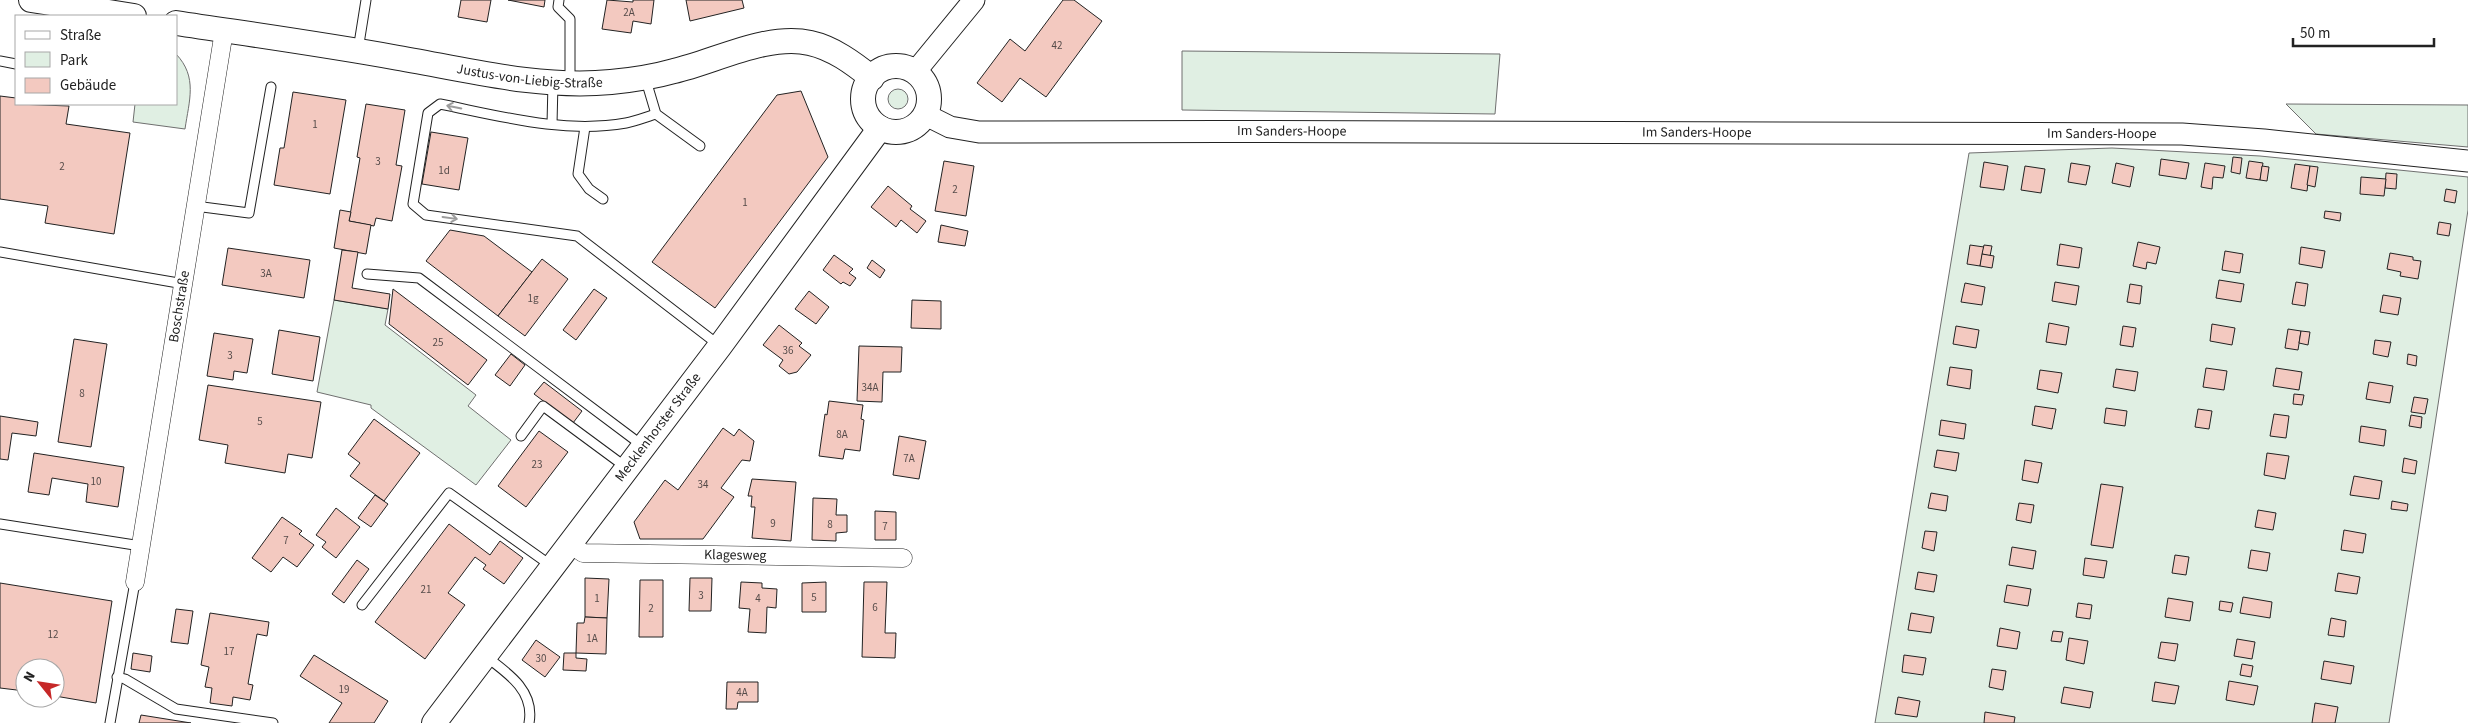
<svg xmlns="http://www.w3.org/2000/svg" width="2468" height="723" viewBox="0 0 2468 723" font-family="'Source Sans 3',sans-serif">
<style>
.green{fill:#e0efe3;stroke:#6f6f6f}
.building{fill:#f3c9c0;stroke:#222}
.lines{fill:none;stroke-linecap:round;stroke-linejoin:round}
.service-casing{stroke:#222;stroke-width:11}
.minor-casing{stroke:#222;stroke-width:19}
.tertiary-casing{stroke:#222;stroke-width:23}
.secondary-casing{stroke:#222;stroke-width:26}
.service{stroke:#fff;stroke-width:9}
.minor{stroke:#fff;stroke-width:18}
.tertiary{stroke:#fff;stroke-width:21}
.secondary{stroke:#fff;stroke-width:24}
.oneway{stroke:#9c9c9c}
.labels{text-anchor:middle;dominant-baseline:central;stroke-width:4;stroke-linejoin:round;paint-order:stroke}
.number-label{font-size:11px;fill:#564c4a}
.street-label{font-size:14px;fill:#222;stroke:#fff}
</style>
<rect width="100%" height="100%" fill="#fff"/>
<g class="green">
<path d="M1182,51L1500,54L1495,114L1182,110Z"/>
<path d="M176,54C198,77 189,101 185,129L133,122L135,104H176Z"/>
<circle cx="898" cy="99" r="10"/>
<path d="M2286,104L2468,105V147L2316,134Z"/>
<path d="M2112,148L2260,156L2468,177V210L2389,723H1875L1969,153Z"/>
<path d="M334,300L388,309L385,325L476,395L468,406L511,440L476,485L371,408V405L317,392Z"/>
</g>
<g class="building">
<path d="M461,0H491L487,22L458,17Z"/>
<path d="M508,0H545L544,7Z"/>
<path d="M607,0L633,2V0H654L651,24L633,21L631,33L602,29Z"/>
<path d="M686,0H742L744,8L690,21Z"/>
<path d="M1063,0H1074L1102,21L1046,97L1020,78L1002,102L977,83L1010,39L1025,51Z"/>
<path d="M801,91L828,157L715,308L652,262L777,95Z"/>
<path d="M293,92L346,100L330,194L274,185L280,148H284Z"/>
<path d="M0,96L16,98V104L69,106L66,124L130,133L114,234L45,223L48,206L0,199Z"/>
<path d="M366,104L405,110L396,165L402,166L392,221L376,218L374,226L349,221L360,158L357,157Z"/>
<path d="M431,132L468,138L459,190L422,184Z"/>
<path d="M2233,157L2242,158L2240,174L2231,172Z"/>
<path d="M2161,159L2189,163L2186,179L2159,175Z"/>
<path d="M944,161L974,166L966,216L935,211Z"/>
<path d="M2249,161L2263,163L2260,180L2246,178Z"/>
<path d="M1984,162L2008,166L2004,190L1980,187Z"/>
<path d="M2071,163L2090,166L2086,185L2068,182Z"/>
<path d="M2116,163L2134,167L2130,187L2112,183Z"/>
<path d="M2205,163L2225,166L2223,178L2213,177L2212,189L2201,187Z"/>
<path d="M2295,164L2310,166L2307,191L2291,188Z"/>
<path d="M2025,166L2045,169L2041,193L2021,190Z"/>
<path d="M2262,166L2269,167L2267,181L2260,180Z"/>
<path d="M2310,166L2318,167L2315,187L2307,185Z"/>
<path d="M2386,173L2397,174L2396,189L2385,188Z"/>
<path d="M2361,177L2386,179L2384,196L2360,194Z"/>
<path d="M888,186L912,206L910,209L926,221L917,233L901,220L896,227L871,207Z"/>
<path d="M2446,189L2457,191L2455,203L2444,201Z"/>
<path d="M340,210L351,212L349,221L371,225L366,254L334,248Z"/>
<path d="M2325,211L2341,213L2340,221L2324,218Z"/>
<path d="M2439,222L2451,224L2449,236L2437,234Z"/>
<path d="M941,225L968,231L965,246L938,242Z"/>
<path d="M450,230L484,236L532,272L498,316L426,261Z"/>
<path d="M2138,242L2160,247L2156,264L2147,262L2146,269L2133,266Z"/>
<path d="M2060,244L2082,248L2079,268L2057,265Z"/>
<path d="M1970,245L1984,247L1980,266L1967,264Z"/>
<path d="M1984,245L1992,246L1990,256L1982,254Z"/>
<path d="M2301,247L2325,251L2322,268L2299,264Z"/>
<path d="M228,248L310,260L304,298L222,285Z"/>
<path d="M342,250L358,252L352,288L390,294L388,309L334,300Z"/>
<path d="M2225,251L2243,254L2240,273L2222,270Z"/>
<path d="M2390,253L2413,257V260L2421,261L2418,279L2400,276L2401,272L2387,269Z"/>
<path d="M1982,254L1994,256L1992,268L1980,266Z"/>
<path d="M834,255L853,269L849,273L856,278L850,286L843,282L841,284L823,270Z"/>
<path d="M542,259L568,279L525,336L498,316Z"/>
<path d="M872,260L885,270L880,278L867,268Z"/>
<path d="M2219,280L2244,284L2241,302L2216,298Z"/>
<path d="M2055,282L2079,286L2076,305L2052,301Z"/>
<path d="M2296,282L2308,284L2305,306L2292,304Z"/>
<path d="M1965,283L1985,287L1982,305L1961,302Z"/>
<path d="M2130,284L2142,286L2140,304L2127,302Z"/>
<path d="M393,289L487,360L468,385L389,324Z"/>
<path d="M594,289L607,298L576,340L563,330Z"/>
<path d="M809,291L829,307L816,324L795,309Z"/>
<path d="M2383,295L2401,298L2398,315L2380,312Z"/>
<path d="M912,300L941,301V329L911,328Z"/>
<path d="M2049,323L2069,327L2066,345L2046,342Z"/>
<path d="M2212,324L2235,328L2232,345L2210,341Z"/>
<path d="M779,325L802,343L799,346L811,355L797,372L789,374L779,366L783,360L763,345Z"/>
<path d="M1956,326L1979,330L1976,348L1953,344Z"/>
<path d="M2123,326L2136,328L2133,347L2120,345Z"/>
<path d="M2288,329L2301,331L2298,350L2285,348Z"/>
<path d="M279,330L320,337L313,381L272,374Z"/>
<path d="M2301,331L2310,332L2308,345L2299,343Z"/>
<path d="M214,333L253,339L247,373L234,371L233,380L207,376Z"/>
<path d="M74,339L107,344L91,447L58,442Z"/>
<path d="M2375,340L2391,342L2388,357L2373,354Z"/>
<path d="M859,346L902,347L901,372H883L882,402L857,401Z"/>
<path d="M511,354L525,365L510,386L495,375Z"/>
<path d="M2408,354L2417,356L2416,366L2407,364Z"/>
<path d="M1950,367L1972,370L1970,389L1947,385Z"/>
<path d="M2206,368L2227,371L2224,390L2203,387Z"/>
<path d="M2276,368L2302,372L2299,390L2273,386Z"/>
<path d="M2116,369L2138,372L2135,391L2113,387Z"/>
<path d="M2040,370L2062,373L2058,393L2037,389Z"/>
<path d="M544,382L582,411L573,423L534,394Z"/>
<path d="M2369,382L2393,386L2390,403L2366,399Z"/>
<path d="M208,385L321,402L312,458L288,454L285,473L225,463L228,445L199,440Z"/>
<path d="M2294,394L2304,395L2302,405L2293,404Z"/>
<path d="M2414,397L2428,399L2425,414L2411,412Z"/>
<path d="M829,401L863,405L861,419L864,420L860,451L845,449L843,459L819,456L825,414L827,415Z"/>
<path d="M2035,406L2056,409L2052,429L2032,425Z"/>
<path d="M2106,408L2127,411L2125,426L2104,423Z"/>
<path d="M2198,409L2212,411L2209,429L2195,427Z"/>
<path d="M2274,414L2289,416L2286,438L2270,436Z"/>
<path d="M2411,415L2422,417L2421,428L2409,426Z"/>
<path d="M0,416L38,422L36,436L12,433L8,460L0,459Z"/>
<path d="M374,419L420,453L384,501L350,476L360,463L348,454Z"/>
<path d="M1941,420L1966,424L1964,439L1939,435Z"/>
<path d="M2361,426L2386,430L2384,446L2359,442Z"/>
<path d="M723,428L734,436L739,429L754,441L750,461L742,460L721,488L734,497L703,539H640L634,522L665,480L678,490Z"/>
<path d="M539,431L568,452L526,507L498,486Z"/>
<path d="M899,436L926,441L919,479L893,475Z"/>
<path d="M1937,450L1959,453L1956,471L1934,467Z"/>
<path d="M34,453L124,467L118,507L86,502L88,484L52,478L49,495L28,492Z"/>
<path d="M2267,453L2289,456L2285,479L2264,475Z"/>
<path d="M2404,458L2417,461L2415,474L2402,472Z"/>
<path d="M2025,460L2042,463L2038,483L2022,480Z"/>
<path d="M2354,476L2382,481L2379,499L2350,495Z"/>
<path d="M752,479L796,482L791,541L752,538L755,507H751L752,496H748Z"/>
<path d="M2101,484L2123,487L2113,548L2091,545Z"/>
<path d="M1931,493L1948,496L1946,511L1928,508Z"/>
<path d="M375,495L388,504L371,527L358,518Z"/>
<path d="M813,498L837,499L836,515H847V532L836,533V541L812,540Z"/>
<path d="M2392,501L2408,504L2407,511L2391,509Z"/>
<path d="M2019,503L2034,505L2031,523L2016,520Z"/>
<path d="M336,508L360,527L336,558L322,547L326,542L316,535Z"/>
<path d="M2258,510L2276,513L2273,530L2255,527Z"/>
<path d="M875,511L896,512V540H875Z"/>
<path d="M282,517L302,531L299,534L314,545L297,567L283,557L271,572L252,558Z"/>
<path d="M449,524L490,555L500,541L523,558L504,584L483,569L486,565L475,557L448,593L465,605L425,659L375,622Z"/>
<path d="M2344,530L2366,534L2363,553L2341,550Z"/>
<path d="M1925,531L1937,532L1934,551L1922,548Z"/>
<path d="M2012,547L2036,551L2033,569L2009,565Z"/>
<path d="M2251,550L2270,553L2267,571L2248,568Z"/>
<path d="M2175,555L2189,557L2186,575L2172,573Z"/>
<path d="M2085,558L2107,561L2104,578L2083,575Z"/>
<path d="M357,560L369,569L344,603L332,594Z"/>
<path d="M1918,572L1937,575L1934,592L1915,589Z"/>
<path d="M2338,573L2360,577L2357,594L2335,591Z"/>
<path d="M585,578L609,579L607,618L585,617Z"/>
<path d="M690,578H712L711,611H689Z"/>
<path d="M640,580H663V637H639Z"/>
<path d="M741,582L762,583V588L777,589L776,608L767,607L766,633L748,632L750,609L739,608Z"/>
<path d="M826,582V612H802V583Z"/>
<path d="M864,582H887L885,633H896L895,658L862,657Z"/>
<path d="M0,583L112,601L96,703L55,696V668H25V691L0,688Z"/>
<path d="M2007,585L2031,589L2028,606L2004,602Z"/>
<path d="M2243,597L2272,602L2270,618L2240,613Z"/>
<path d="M2168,598L2193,602L2190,621L2165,617Z"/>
<path d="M2220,601L2233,603L2231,612L2219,610Z"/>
<path d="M2078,603L2092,605L2090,619L2076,617Z"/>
<path d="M176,609L193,611L188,644L171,642Z"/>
<path d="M210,613L269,622L267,636L257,634L248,684L253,685L250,700L233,697L232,706L210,703L212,688L205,687L209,667L201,665Z"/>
<path d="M1911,613L1934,617L1931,633L1908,630Z"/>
<path d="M585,617L607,618L606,654L576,653L577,623H584Z"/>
<path d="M2331,618L2346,621L2344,637L2328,635Z"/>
<path d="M2000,628L2020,632L2017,649L1997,646Z"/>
<path d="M2053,631L2063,632L2061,642L2051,641Z"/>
<path d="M2069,638L2088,641L2084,664L2066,660Z"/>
<path d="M2237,639L2255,642L2252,659L2234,656Z"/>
<path d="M536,640L560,657L545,677L522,660Z"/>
<path d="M2161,642L2178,644L2175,661L2158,658Z"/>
<path d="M133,653L152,656L150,672L131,669Z"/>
<path d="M564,653H576V658L587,659L586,671L563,670Z"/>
<path d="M314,655L388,701L374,723H329L342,703L300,676Z"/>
<path d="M1904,655L1926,658L1923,675L1902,672Z"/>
<path d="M2324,661L2354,666L2351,684L2321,679Z"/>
<path d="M2242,664L2253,666L2251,677L2240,675Z"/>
<path d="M1992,669L2006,671L2003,690L1989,687Z"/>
<path d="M2229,681L2258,686L2254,705L2226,700Z"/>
<path d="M727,682H758V702H738L737,709H726Z"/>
<path d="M2155,682L2179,686L2175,704L2152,701Z"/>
<path d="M2064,687L2093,692L2090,708L2061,703Z"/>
<path d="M1898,697L1920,701L1917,717L1895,714Z"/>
<path d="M2315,703L2338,707L2335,723H2312Z"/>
<path d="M1985,712L2015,717L2014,723H1984Z"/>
<path d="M141,715L191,723H139Z"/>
</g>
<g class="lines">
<defs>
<g id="service">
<path d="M559,0L558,7L570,19V83"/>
<path d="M358,50L366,0"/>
<path d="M0,61L16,64"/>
<path d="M645,77L656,114L700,146"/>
<path d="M656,114C646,117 636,121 626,123C564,134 500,116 440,104L428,113L413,204L426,215L577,236L720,346"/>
<path d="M552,124L553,83"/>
<path d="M585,127L578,174L589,189L603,199"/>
<path d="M195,206L249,213L271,87"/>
<path d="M0,252L184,284"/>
<path d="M367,274L419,278L643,446"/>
<path d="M521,436L543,406L627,468"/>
<path d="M0,524L141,546"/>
<path d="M362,605L449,493L553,567"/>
<path d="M485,656C508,673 535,691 529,723"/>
<path d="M117,677L125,679L176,709L273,723"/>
<path d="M110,723L135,582"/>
</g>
<g id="minor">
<path id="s1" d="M570,544L583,553L903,558"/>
<path id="s2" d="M135,582L224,31"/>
</g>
<g id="tertiary">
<path d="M915,72L974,0"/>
<path id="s3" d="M926,115L950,127L979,132C1380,130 1781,134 2182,134L2264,140L2468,161"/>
</g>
<g id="secondary">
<path d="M31,0L134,16"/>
<path id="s4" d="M176,23C248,34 321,44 393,57C464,69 538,89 611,82C632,80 653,77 674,71C714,62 768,33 810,43C833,48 853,63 872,78"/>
<circle cx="896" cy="99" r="33"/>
<path id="s5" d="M434,723L720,346L880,128"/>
</g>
</defs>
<use href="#service" class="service-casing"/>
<use href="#minor" class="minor-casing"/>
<use href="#tertiary" class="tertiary-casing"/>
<use href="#secondary" class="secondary-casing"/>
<use href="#service" class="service"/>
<use href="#minor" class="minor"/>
<use href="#tertiary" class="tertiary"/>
<use href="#secondary" class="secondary"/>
</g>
<defs><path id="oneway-shaft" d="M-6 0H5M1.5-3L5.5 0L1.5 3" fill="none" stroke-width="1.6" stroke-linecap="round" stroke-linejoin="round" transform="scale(1.25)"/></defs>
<g class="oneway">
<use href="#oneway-shaft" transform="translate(454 107) rotate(-169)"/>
<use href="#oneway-shaft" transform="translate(450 218) rotate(8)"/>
</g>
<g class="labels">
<g class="number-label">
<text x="629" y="12">2A</text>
<text x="1057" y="45">42</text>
<text x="315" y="124">1</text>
<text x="378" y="161">3</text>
<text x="62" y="166">2</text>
<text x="444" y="170">1d</text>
<text x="955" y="189">2</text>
<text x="745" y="202">1</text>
<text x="266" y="273">3A</text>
<text x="533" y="298">1g</text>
<text x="438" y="342">25</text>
<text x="788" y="350">36</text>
<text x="230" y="355">3</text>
<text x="870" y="387">34A</text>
<text x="82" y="393">8</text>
<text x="260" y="421">5</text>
<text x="842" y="434">8A</text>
<text x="909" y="458">7A</text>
<text x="537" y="464">23</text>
<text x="96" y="481">10</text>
<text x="703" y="484">34</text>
<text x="773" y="523">9</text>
<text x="830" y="524">8</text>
<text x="885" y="526">7</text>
<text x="286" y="540">7</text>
<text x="426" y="589">21</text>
<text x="701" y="595">3</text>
<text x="814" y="597">5</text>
<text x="597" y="598">1</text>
<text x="758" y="598">4</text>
<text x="875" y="607">6</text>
<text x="651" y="608">2</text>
<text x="53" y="634">12</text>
<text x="592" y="638">1A</text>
<text x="229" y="651">17</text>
<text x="541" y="658">30</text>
<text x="344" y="689">19</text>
<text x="742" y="692">4A</text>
</g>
<g class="street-label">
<text stroke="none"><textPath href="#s4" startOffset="358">Justus-von-Liebig-Straße</textPath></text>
<text stroke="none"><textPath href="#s3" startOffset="369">Im Sanders-Hoope</textPath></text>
<text stroke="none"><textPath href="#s3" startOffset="774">Im Sanders-Hoope</textPath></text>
<text stroke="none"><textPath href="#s3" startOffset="1179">Im Sanders-Hoope</textPath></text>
<text stroke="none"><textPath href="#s2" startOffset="279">Boschstraße</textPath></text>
<text stroke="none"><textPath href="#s5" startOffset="371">Mecklenhorster Straße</textPath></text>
<text stroke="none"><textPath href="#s1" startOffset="168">Klagesweg</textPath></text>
</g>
</g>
<rect x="15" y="15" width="162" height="90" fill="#ffffff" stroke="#a7a7a7"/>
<rect x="25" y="31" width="25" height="8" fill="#ffffff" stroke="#a7a7a7"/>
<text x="60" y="40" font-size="15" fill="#222222">Straße</text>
<rect x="25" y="52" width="25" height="15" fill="#e0efe3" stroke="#a7a7a7"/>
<text x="60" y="65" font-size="15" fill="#222222">Park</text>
<rect x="25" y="78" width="25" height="15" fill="#f3c9c0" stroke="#a7a7a7"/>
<text x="60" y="90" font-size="15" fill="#222222">Gebäude</text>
<g transform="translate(40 683) rotate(300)"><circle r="24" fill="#ffffff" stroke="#a7a7a7"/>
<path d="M0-4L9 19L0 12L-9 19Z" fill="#c62828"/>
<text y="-8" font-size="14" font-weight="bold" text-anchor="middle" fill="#222222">N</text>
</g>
<path d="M2293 38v8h141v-8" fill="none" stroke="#222222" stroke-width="2.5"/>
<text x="2300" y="38" font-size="15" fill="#222222" stroke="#ffffff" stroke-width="4" paint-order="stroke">50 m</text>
</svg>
